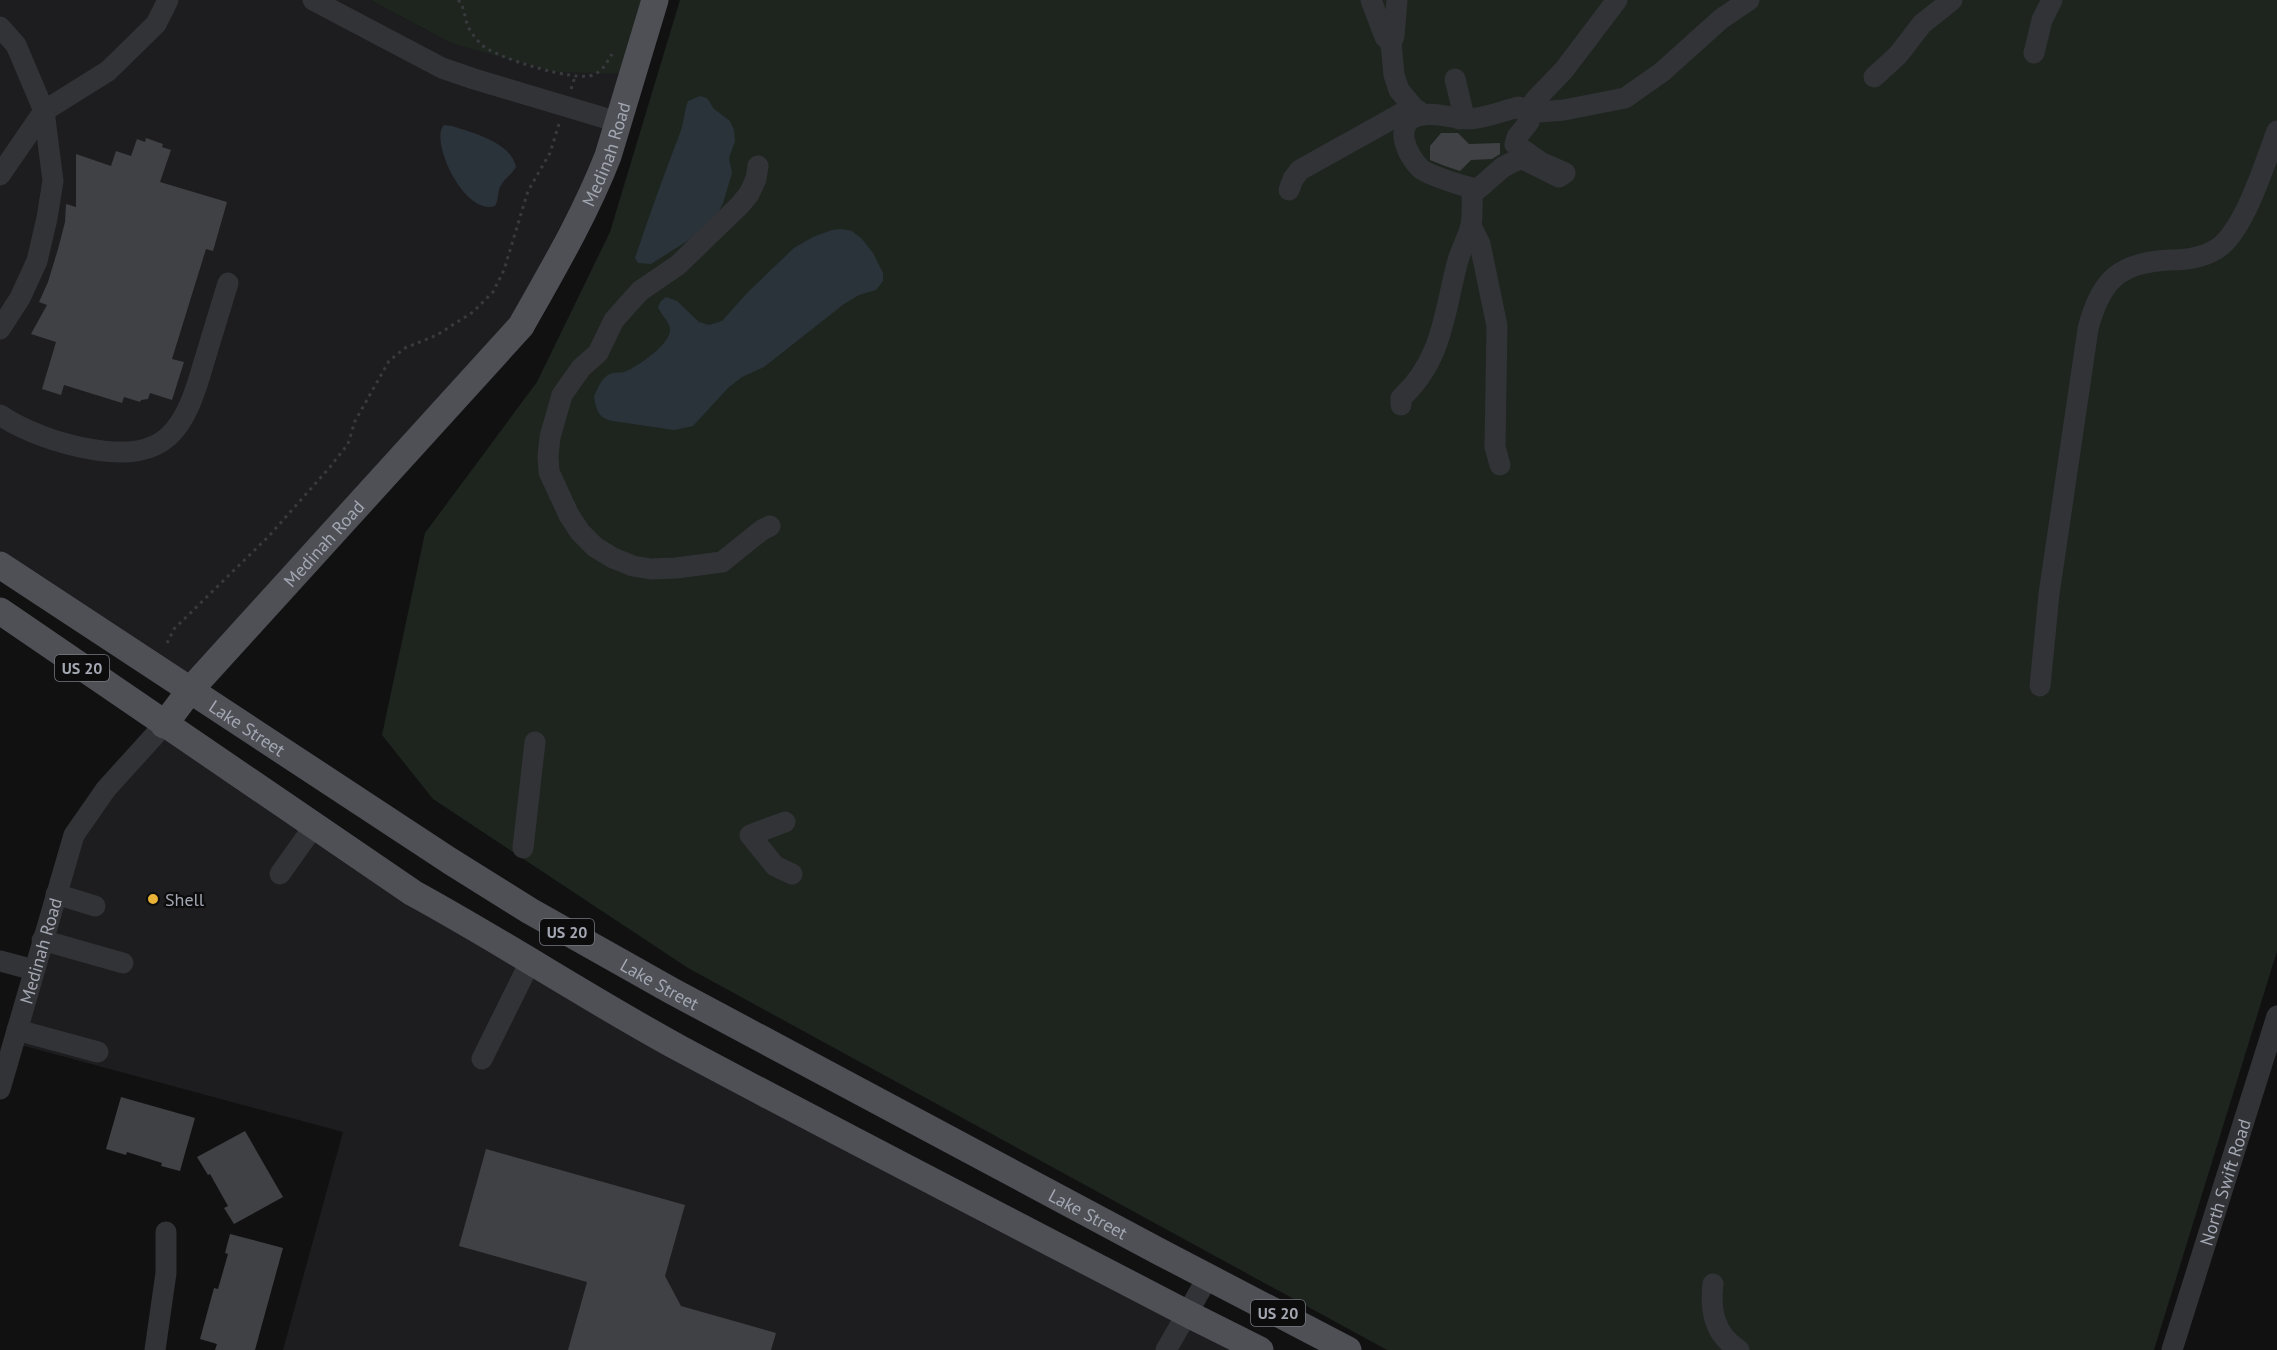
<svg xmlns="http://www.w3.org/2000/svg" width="2277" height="1350" viewBox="0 0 2277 1350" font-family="'PT Sans',sans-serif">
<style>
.built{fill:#1d1d1f}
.green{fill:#1e251f}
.water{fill:#2b333a}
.building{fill:#404145}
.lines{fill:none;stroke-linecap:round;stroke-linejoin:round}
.path{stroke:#383a3e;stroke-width:3;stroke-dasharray:3 4.5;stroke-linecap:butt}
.minor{stroke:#323337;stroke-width:21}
.major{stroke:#4e5056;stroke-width:27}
.poi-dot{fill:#e7b235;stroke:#0c0c0d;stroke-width:2}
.labels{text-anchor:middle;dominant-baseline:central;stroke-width:4.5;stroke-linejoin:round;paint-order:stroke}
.shield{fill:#0c0c0d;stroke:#767880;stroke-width:1.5}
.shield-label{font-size:16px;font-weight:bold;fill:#a3a7b2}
.street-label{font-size:18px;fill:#a3a7b2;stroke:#0c0c0d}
.poi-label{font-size:18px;fill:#a3a7b2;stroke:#0c0c0d;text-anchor:start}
</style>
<rect width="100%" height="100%" fill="#111112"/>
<g class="built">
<path d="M0,0H370L451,43L622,74L600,150L514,315L458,380L186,674L0,553Z"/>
<path d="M165,734L432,910L1178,1317L1160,1350H283L343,1132L17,1044L78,840L106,800Z"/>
<path d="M1188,1324L1240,1350H1175Z"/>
</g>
<g class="green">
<path d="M370,0H650L633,74L555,72L451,43Z"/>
<path d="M680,0H2277V951L2154,1350H1387L688,968L433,799L382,735L425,533L537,382L610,232Z"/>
</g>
<g class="water">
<path d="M700,96L707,98L714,109L730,121L734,130L735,141L729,158L732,173L723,203L718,213L695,236L651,264L638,263L635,258C649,216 664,175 680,133C684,123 684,111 688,101Z"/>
<path d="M444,125L452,126C473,133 511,142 516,167C511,175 504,179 500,187C497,194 499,199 495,206C463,216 429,138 444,125Z"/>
<path d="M842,229L852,231L862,239L873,253L883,273V281L876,290L859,295L844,304L764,367L742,377L728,388L693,426L674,430L613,421C598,418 597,411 594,397C597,389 602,377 610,374C614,372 620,373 624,372C636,368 673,343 670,328C669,322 661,314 658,307L661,301L666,297L677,301L699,322L709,325L722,321L748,292L794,248L813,237L832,230Z"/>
</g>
<g class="building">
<path d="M1441,133H1458L1469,144L1500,143V154L1492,159L1471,160L1460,171L1445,166L1430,160V146Z"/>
<path d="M146,138L163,144L162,147L171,150L160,182L227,202L213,251L206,249L172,359L184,362L172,400L150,393L148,399L141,400L140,402L124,397L122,403L64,385L61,395L42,389L56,342L31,334L47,305L39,302L48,282L58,249L65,222L66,204L76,207V154L111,166L116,151L131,156L137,139L145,142Z"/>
<path d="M121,1097L195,1118L180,1171L161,1166L162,1163L127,1152L126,1155L106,1149Z"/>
<path d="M245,1131L283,1197L234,1224L224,1208L228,1206L210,1174L208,1175L197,1157Z"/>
<path d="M486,1149L685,1205L665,1276L681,1306L776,1333L771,1350H568L587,1282L459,1246Z"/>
<path d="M230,1234L283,1248L255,1350H215L217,1344L200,1339L214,1288L218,1289L228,1254L225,1253Z"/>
</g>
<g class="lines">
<g class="path">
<path d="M458,0C465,7 464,17 468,26C470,32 477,40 482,45C496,58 575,82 593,75C603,71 607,62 612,54"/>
<path d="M571,89L575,77"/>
<path d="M167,643L174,629L269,536L330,467L348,444L355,421L389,361L405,348L437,335L473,312L493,292L504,270L528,191L550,153L559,124"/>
</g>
<g class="minor">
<path d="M313,0L442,68L474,79L618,122"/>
<path d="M1371,0L1385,37L1391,43"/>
<path d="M1397,0L1394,36L1391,43L1394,75L1399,90L1413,107L1424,115"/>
<path d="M0,27L16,45L44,111L108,71L156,24L168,0"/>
<path d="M2034,53L2042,20L2052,0"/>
<path d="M1874,77L1898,55L1922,24L1952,0"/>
<path d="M1455,79L1463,112L1459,119"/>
<path d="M1526,113L1529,122L1517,137L1515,144L1542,163L1565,173L1559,177L1521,158L1503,167L1478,189C1465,187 1431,176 1421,169C1407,156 1392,124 1418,116C1434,111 1453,119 1469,119C1487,118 1502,111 1519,107L1526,113L1564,110L1625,98L1662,72L1721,19L1749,0"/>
<path d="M1526,113L1536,99L1564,70L1617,0"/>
<path d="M758,166L756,179L749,194L740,205L678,265L640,291L614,320L598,353L581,368L562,395L550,437L548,456L549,472L569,515L580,532L595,547L613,558L633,566L651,569L676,568L722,562L762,530L770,526"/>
<path d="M0,175L44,111"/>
<path d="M1289,190L1293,179L1300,170L1413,107"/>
<path d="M1471,226L1480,244L1497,326L1495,447L1500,465"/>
<path d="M0,329L20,298L37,261L47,218L53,181L44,111"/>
<path d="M1401,405V398C1442,361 1444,314 1457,264C1460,251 1468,238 1471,225C1473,214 1472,200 1472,188"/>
<path d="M0,415C25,432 61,444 90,449C168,463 185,429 204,362C212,336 220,309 228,283"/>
<path d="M2040,686L2049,594L2088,329C2100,281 2119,262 2170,260C2187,260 2208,257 2222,245C2247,222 2265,163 2277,131"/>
<path d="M785,822L750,835L775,866L792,874"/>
<path d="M523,848L535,742"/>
<path d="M280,874L314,826"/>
<path d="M56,894L95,906"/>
<path d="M42,940L123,963"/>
<path d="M0,961L34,970"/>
<path d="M17,1030L98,1052"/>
<path d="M482,1059L530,962"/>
<path id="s1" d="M0,1089L74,835L106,789L164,725"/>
<path d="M1713,1284C1710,1311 1714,1334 1739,1350"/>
<path d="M155,1350L166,1273V1232"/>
<path d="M1166,1350L1208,1277"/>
<path id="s2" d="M2172,1350L2277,1016"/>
</g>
<g class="major">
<path id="s3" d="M0,565L450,861L530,911L672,991L1160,1252L1348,1350"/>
<path d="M0,611L413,893C503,942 589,999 679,1048C847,1138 1017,1225 1186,1313L1260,1350"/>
<path id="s4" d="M164,725L191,689L521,326C552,271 585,215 608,156L655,0"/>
</g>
</g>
<circle class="poi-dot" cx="153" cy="899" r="6"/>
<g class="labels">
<g class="shield">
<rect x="55" y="655" width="54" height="26" rx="4.5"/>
<rect x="540" y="919" width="54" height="26" rx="4.5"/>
<rect x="1251" y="1300" width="54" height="26" rx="4.5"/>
</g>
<g class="shield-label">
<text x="82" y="668">US 20</text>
<text x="567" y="932">US 20</text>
<text x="1278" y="1313">US 20</text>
</g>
<g class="street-label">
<text stroke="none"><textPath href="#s4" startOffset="728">Medinah Road</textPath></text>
<text stroke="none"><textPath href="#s4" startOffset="242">Medinah Road</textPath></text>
<text stroke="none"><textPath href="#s3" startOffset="296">Lake Street</textPath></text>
<text stroke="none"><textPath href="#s1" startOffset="144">Medinah Road</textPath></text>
<text stroke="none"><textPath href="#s3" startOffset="782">Lake Street</textPath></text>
<text stroke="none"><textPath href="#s2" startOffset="176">North Swift Road</textPath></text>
<text stroke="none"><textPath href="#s3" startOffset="1268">Lake Street</textPath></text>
</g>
<g class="poi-label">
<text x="165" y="899">Shell</text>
</g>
</g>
</svg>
